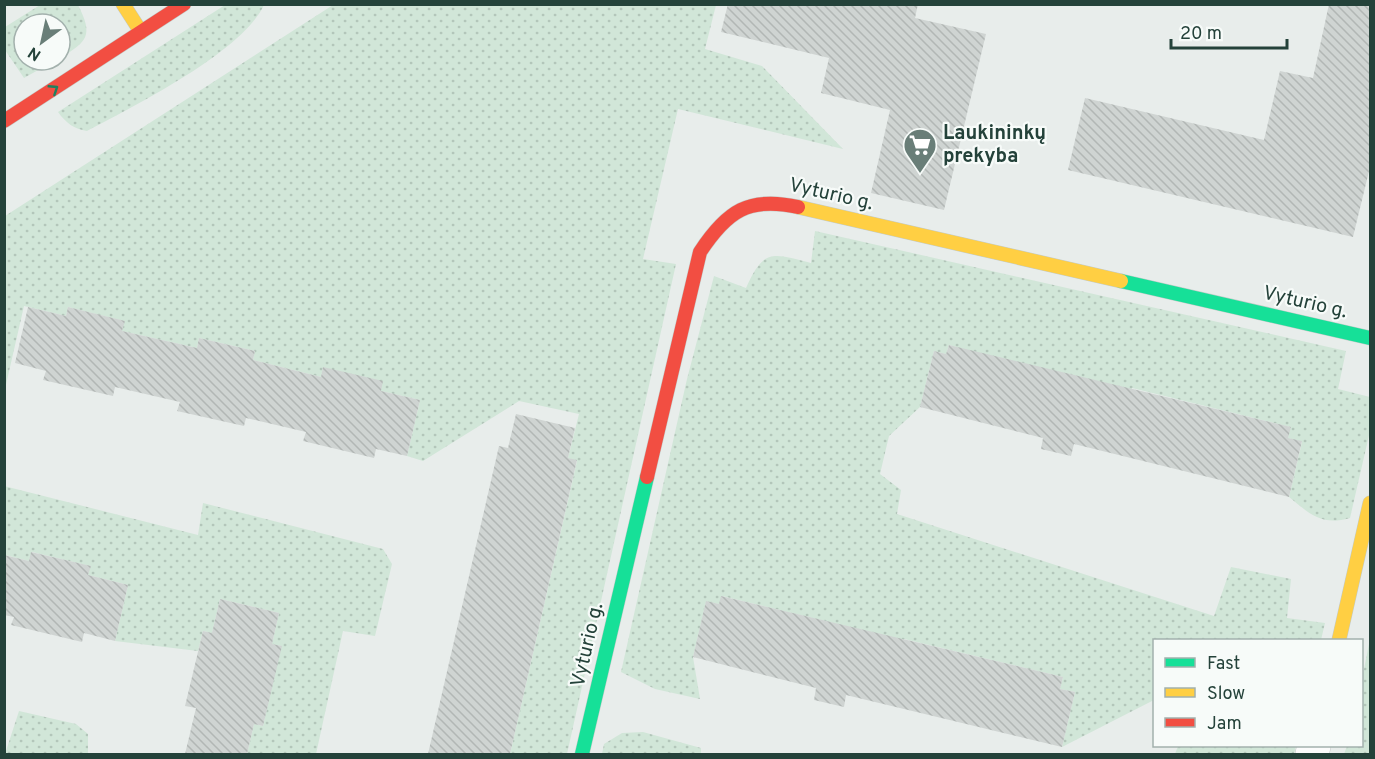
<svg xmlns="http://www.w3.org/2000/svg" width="1375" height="759" viewBox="0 0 1375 759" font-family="Overpass,sans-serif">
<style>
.grass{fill:url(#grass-dots)}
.building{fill:url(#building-back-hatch)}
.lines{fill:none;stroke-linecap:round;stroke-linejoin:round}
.street-casing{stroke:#c5cac8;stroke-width:34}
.fast-casing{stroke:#c3cbc8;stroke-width:15}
.slow-casing{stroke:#c3cbc8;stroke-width:15}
.jam-casing{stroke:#c3cbc8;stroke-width:15}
.street{stroke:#fcfcfc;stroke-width:33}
.fast{stroke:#16e098;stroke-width:14}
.slow{stroke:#ffcf43;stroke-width:14}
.jam{stroke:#f24e42;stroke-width:14}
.oneway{stroke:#1e8160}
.labels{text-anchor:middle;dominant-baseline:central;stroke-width:4.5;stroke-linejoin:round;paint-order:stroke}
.poi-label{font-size:20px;font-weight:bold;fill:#24423a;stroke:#f7fbf9;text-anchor:start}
.street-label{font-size:20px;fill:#24423a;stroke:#f7fbf9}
</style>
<defs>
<pattern id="grass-dots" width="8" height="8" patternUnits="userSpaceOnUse" patternTransform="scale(1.5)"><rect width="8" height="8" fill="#d1e6d8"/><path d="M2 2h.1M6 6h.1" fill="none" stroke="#b3c6ba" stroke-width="1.8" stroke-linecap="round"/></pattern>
<pattern id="building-back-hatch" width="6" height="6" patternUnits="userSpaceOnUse" patternTransform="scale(1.5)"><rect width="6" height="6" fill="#cfd4d2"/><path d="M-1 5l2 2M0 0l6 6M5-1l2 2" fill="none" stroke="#b2b7b5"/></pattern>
</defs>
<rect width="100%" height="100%" fill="#e8edeb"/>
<g class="grass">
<path d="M40,5H78C94,36 87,42 60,58V24H24V60H56L24,78L5,50V27Z"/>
<path d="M225,5H264C242,52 134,106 87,131C74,129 66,123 58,112Z"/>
<path d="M333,5H716L705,49L762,66L843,149L678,109L643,259L676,264L567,754H510L577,461L568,458L579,414L519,401L423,461L407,456L420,400L381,391L323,368L321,377L253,360L255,351L199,338L197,348L122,331L124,321L68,307L66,316L24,306L5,389V216Z"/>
<path d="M815,231L1346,351L1338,389L1370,397V431L1350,518C1321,526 1310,514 1289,497L1302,442L1288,438L1290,427L1132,388L1130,396L949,345L946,354L934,351L920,407L889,436L880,474L901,490L897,514L1214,616L1231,567L1291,579L1287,618L1325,623L1321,640H1154V700L1062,747L1075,692L1060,689L1063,677L904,639L902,647L879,634L722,596L719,604L706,602L693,657L700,699L655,689L621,672L687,379L714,276L746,288C764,248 772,253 811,263Z"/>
<path d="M4,486L198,535L203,503L383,549L392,564L375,636L343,631L316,754H247L254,724L263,726L281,646L272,644L279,613L220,599L212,633L203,631L198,651L115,641L128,585L88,575L90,566L32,552L29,561L5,555Z"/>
<path d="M1370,639V754H1344L1347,746H1362V679Z"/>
<path d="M19,711L76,724L88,734V754H5Z"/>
<path d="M643,732L701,748V754H602L604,744L622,733Z"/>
<path d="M1178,746H1296L1294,754H1175Z"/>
</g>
<g class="building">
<path d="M728,4H918L915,18L986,34L944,210L871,193L890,110L821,93L829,58L721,32Z"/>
<path d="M1329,4H1371V163L1353,237L1068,170L1085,98L1264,140L1280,71L1313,78Z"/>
<path d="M28,307L66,316L68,307L125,321L122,331L197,348L199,338L255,351L253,360L321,377L323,367L383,381L381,391L420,400L407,456L376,449L374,458L303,441L306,432L246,418L244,426L177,411L180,402L115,387L113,396L43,380L46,371L15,363Z"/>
<path d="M949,345L1291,427L1288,438L1302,441L1289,497L1074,444L1071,456L1041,449L1043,438L920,407L934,351L946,354Z"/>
<path d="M516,414L575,428L568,458L577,460L510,754H428L499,446L508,448Z"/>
<path d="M31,552L91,566L88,575L128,585L115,641L84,633L82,642L11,625L14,617L4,615V555L29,561Z"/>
<path d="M721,596L1063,677L1060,689L1075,692L1062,747L846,695L844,707L814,700L816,688L693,657L706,601L719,604Z"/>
<path d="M220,599L279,613L272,644L282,646L263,726L254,724L247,754H185L196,708L185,706L203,631L212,633Z"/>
</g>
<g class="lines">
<defs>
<path id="street" d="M1312,754L1314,746"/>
<g id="fast">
<path d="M1121,281L1370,338"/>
<path d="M582,754L647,477"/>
</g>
<g id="slow">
<path d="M123,4L141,32"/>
<path d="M798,207L1121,281"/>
<path d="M1339,640L1370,503"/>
</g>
<g id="jam">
<path d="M4,121L184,4"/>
<path d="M647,477L700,252C727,211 749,196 798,207"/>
</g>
</defs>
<use href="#street" class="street-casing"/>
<use href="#fast" class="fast-casing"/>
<use href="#slow" class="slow-casing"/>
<use href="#jam" class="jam-casing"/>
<use href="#street" class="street"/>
<use href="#fast" class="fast"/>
<use href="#slow" class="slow"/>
<use href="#jam" class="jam"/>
</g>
<defs><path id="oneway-chevron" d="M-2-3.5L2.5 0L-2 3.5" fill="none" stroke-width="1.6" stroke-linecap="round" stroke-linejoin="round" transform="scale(1.5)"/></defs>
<use class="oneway" href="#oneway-chevron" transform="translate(54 89) rotate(-33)"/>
<defs>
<symbol id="supermarket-pin" viewBox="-11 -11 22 30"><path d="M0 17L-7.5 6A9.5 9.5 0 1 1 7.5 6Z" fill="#697e78" stroke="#f7fbf9"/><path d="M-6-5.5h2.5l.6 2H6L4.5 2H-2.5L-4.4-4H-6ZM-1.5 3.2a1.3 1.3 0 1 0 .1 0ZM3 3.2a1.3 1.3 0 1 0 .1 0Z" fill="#fff"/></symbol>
</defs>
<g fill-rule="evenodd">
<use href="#supermarket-pin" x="901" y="126" width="38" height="52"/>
</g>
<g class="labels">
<g class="poi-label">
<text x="943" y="134">Laukininkų<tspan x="943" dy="23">prekyba</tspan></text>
</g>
<g class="street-label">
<text transform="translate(831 195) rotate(13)">Vyturio g.</text>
<text transform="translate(1305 303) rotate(13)">Vyturio g.</text>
<text transform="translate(588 645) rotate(-77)">Vyturio g.</text>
</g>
</g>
<rect width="1375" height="759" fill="none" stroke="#24423a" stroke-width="12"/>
<rect x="1153" y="639" width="210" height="108" fill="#f7fbf9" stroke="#a3b1ad" stroke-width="1.5"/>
<rect x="1165" y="658" width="30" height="9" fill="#16e098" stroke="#a3b1ad" stroke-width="1.5"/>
<text x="1207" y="669" font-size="18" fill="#24423a">Fast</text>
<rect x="1165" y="688" width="30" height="9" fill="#ffcf43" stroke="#a3b1ad" stroke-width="1.5"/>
<text x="1207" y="699" font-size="18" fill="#24423a">Slow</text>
<rect x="1165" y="718" width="30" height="9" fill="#f24e42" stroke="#a3b1ad" stroke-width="1.5"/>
<text x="1207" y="729" font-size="18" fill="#24423a">Jam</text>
<g transform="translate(42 42) rotate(213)"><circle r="28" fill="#f7fbf9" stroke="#a3b1ad" stroke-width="1.5"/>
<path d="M0-4.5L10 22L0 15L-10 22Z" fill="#697e78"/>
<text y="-9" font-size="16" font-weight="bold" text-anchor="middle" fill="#24423a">N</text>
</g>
<path d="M1171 39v9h116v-9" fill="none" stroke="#24423a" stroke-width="3"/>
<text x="1180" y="39" font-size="18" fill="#24423a" stroke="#f7fbf9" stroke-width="4.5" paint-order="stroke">20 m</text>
</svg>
